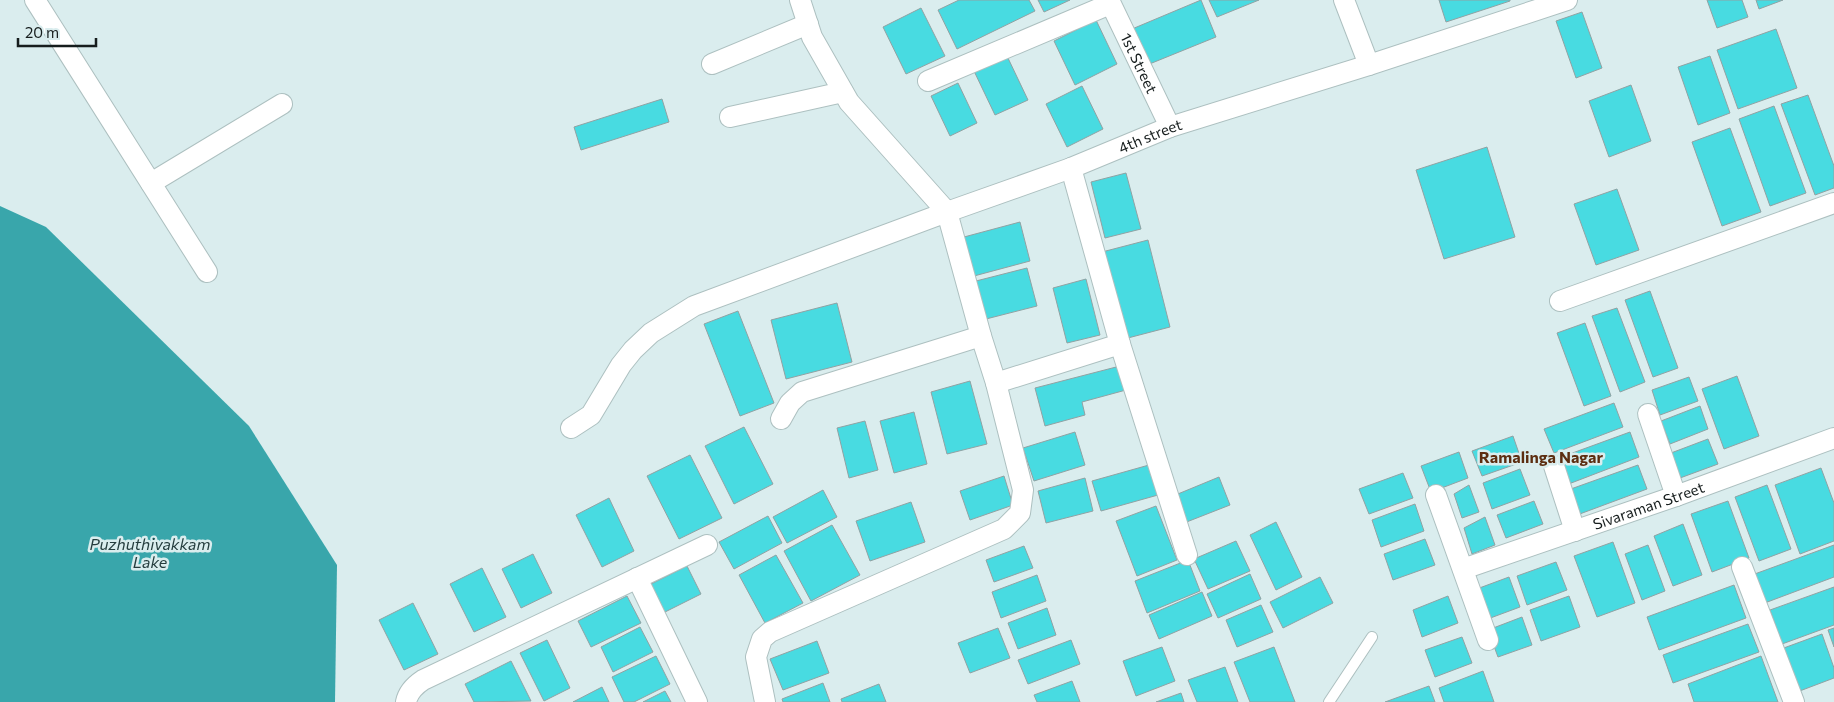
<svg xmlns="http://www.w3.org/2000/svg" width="1834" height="702" viewBox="0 0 1834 702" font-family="Commissioner,sans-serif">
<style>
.water{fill:#39a6ab}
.building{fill:#48dbe1;stroke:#90a2a3}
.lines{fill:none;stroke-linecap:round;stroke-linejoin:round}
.lane-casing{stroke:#adc0c0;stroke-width:12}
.street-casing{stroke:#adc0c0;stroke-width:22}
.lane{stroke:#fff;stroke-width:10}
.street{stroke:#fff;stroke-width:20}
.labels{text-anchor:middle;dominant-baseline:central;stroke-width:5;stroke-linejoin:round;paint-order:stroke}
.street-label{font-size:15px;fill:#161d1d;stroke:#daedee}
.neighbourhood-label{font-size:16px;font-weight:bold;fill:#5c2d10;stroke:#daedee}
.water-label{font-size:16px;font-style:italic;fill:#253d3e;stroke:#daedee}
</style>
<rect width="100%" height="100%" fill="#daedee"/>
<path class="water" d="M0,206L46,227L249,426L337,565L335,702H0Z"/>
<g class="building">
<path d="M959,0H1029L1035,11L957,49L938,10Z"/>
<path d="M1038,0H1070L1044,12Z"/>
<path d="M1201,0L1216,37L1147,65L1132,29Z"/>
<path d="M1209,0H1259L1217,17Z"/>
<path d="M1439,0H1510V1L1446,22Z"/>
<path d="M1707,0H1742L1748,17L1717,28Z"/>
<path d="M1756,0H1783L1759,9Z"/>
<path d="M921,8L945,56L906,74L883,27Z"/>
<path d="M1582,12L1602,68L1576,78L1556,21Z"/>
<path d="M1096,20L1117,64L1075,85L1054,41Z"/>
<path d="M1776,29L1797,88L1738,109L1717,50Z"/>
<path d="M1007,56L1028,100L995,115L974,71Z"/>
<path d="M1710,56L1730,113L1698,125L1678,67Z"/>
<path d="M958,83L977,123L950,136L931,96Z"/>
<path d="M1631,85L1651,141L1609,157L1589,101Z"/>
<path d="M1082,86L1103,129L1067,147L1046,104Z"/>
<path d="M1808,95L1834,166V188L1815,195L1781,104Z"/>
<path d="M662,99L669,122L581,150L574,127Z"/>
<path d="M1774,106L1806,193L1770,206L1739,119Z"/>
<path d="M1730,128L1761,212L1722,226L1692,142Z"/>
<path d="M1487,147L1515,237L1444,259L1416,170Z"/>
<path d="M1126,173L1141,229L1105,238L1091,182Z"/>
<path d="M1617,189L1639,250L1596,265L1574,204Z"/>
<path d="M1020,222L1030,261L974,276L964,237Z"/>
<path d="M1148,240L1170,327L1124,339L1102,252Z"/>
<path d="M1027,268L1037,306L986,319L976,281Z"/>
<path d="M1086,279L1100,335L1067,343L1053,288Z"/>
<path d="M1650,291L1678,368L1653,377L1625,300Z"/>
<path d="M837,303L852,362L786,379L771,320Z"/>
<path d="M1617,308L1645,382L1620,392L1592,316Z"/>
<path d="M738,311L774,403L740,416L704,324Z"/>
<path d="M1585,323L1611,396L1584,406L1557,333Z"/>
<path d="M1120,366L1126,390L1082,402L1085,415L1045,426L1035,388Z"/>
<path d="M1737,376L1759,436L1724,449L1702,389Z"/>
<path d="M1689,377L1698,401L1660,415L1652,390Z"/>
<path d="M970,381L987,444L947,454L931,392Z"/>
<path d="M1614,403L1623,427L1554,453L1544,429Z"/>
<path d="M1700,406L1708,429L1670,444L1661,421Z"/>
<path d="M914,412L927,464L894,473L880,421Z"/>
<path d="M865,421L878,470L849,478L837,428Z"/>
<path d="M744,427L773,484L734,504L705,446Z"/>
<path d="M1075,432L1085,465L1034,481L1023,448Z"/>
<path d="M1630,432L1639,457L1566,485L1556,459Z"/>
<path d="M1513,436L1522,462L1482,476L1472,451Z"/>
<path d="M1708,439L1718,464L1680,478L1671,453Z"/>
<path d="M1459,452L1468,478L1431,492L1421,466Z"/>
<path d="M690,455L722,518L679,539L647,476Z"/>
<path d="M1149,465L1158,495L1101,511L1092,481Z"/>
<path d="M1638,465L1647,489L1577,515L1568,490Z"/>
<path d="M1821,468L1834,503V541L1800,554L1775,485Z"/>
<path d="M1520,469L1530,495L1492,509L1483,483Z"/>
<path d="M1403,473L1413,498L1369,514L1359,489Z"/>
<path d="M1004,476L1013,505L970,520L960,491Z"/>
<path d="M1219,477L1230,505L1184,523L1173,496Z"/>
<path d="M1085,478L1093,511L1046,523L1038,491Z"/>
<path d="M1469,485L1479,512L1462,518L1454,494Z"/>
<path d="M1767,485L1791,549L1759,561L1735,497Z"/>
<path d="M823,490L837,517L787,543L773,517Z"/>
<path d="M609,498L634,551L602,567L576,515Z"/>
<path d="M1534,501L1543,524L1506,538L1497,515Z"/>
<path d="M1728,501L1749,558L1712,572L1691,514Z"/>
<path d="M911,502L925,542L870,561L856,521Z"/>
<path d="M1415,504L1424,531L1381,547L1372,520Z"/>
<path d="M1156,506L1177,560L1137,576L1116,521Z"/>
<path d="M768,516L782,543L734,569L719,542Z"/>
<path d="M1485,517L1495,545L1472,554L1464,528Z"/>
<path d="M1276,522L1302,577L1276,590L1250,535Z"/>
<path d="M1683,524L1702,575L1673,586L1654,536Z"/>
<path d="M832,525L860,575L811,601L784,551Z"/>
<path d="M1425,539L1435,565L1393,580L1384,554Z"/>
<path d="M1236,541L1250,571L1208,589L1194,559Z"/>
<path d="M1613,542L1635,603L1597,617L1574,556Z"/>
<path d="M1648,545L1665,591L1642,600L1625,554Z"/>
<path d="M1834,545V577L1762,604L1752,575Z"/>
<path d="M1024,546L1033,568L994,582L986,560Z"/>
<path d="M533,554L552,593L521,608L502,569Z"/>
<path d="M776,555L803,603L765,623L739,575Z"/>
<path d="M1188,560L1200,591L1147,613L1135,581Z"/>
<path d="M1556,562L1567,590L1527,605L1517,576Z"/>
<path d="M687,566L701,594L661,614L647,586Z"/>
<path d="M482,568L506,617L474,632L450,584Z"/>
<path d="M1250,574L1261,599L1218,618L1207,594Z"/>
<path d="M1037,575L1046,601L1001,618L992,592Z"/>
<path d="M1320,577L1333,603L1283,628L1270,602Z"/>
<path d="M1509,577L1520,607L1485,620L1474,590Z"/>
<path d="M1734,585L1746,618L1659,650L1647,617Z"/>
<path d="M1834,587V625L1782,644L1770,610Z"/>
<path d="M1202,592L1212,616L1159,639L1149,615Z"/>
<path d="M627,596L641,623L591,647L578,621Z"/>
<path d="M1448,596L1458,623L1422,637L1413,610Z"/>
<path d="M1569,596L1580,627L1541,641L1530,610Z"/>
<path d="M413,603L438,654L404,670L379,620Z"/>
<path d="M1261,605L1273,632L1237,647L1226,620Z"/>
<path d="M1047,608L1056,635L1018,649L1008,623Z"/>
<path d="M1522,617L1532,645L1498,657L1488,630Z"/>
<path d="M1748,624L1759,652L1673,683L1663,655Z"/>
<path d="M640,627L653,652L613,672L601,647Z"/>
<path d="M998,628L1010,658L970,673L958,643Z"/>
<path d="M1834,628V647L1828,630Z"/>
<path d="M1822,634L1834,668V678L1797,692L1781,649Z"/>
<path d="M1462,637L1472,663L1435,677L1425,650Z"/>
<path d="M547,640L570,688L544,701L520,653Z"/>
<path d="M1071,640L1080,664L1028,684L1018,660Z"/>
<path d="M817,641L829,673L783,690L770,659Z"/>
<path d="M1162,647L1175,681L1136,696L1123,661Z"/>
<path d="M1274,647L1295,702H1250L1234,662Z"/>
<path d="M656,656L670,684L634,702H624L612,677Z"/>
<path d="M1761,656L1778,702H1694L1688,684Z"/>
<path d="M511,661L531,701L474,702L465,684Z"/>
<path d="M1225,667L1238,702H1197L1188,680Z"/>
<path d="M1483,671L1494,702H1444L1439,688Z"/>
<path d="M1072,681L1080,702H1037L1034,695Z"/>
<path d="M823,683L830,702H783L782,699Z"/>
<path d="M879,684L886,702H842L841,699Z"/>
<path d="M1429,686L1435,702H1385Z"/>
<path d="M602,687L609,702H573Z"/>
<path d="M665,691L671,702H643Z"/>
<path d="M1181,693L1184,702H1156Z"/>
</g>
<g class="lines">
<defs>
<path id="lane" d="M1329,702L1372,637"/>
<g id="street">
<path d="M35,0L207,272"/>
<path id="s1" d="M800,0L812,37L849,102L947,212L1071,168L1170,127L1369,65L1567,0"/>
<path id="s2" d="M1109,0L1170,127"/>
<path d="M1344,0L1369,65"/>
<path d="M712,64L808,24"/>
<path d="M928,81L1110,4"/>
<path d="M730,117L843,92"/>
<path d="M1071,168L1120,344L1187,555"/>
<path d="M151,183L282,104"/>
<path d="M1560,301L1834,203"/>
<path d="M996,383L1120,344"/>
<path d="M1648,414L1676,496"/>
<path d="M781,419L790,403L802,392L981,336"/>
<path d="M571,428L591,415L621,365L633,350L651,333L694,306L947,212L981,336L996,383L1023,490L1020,513L1004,529L770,632L762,639L756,657L765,702"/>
<path d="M1554,466L1575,531"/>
<path d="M1436,495L1488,640"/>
<path d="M1742,567L1794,702"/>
<path id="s3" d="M1463,569L1676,496L1834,438"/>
<path d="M637,578L697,702"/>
<path d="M406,702C408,692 414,686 423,680L707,545"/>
</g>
</defs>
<use href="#lane" class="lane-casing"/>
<use href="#street" class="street-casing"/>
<use href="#lane" class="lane"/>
<use href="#street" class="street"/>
</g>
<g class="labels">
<g class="street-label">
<text stroke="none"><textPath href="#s2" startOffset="70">1st Street</textPath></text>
<text stroke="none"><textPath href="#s1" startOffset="478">4th street</textPath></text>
<text stroke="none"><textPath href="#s3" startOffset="196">Sivaraman Street</textPath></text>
</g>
<g class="neighbourhood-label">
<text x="1541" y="456">Ramalinga Nagar</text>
</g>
<g class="water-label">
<text x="150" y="543">Puzhuthivakkam<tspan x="150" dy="18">Lake</tspan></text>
</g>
</g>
<path d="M18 38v8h78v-8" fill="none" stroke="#161d1d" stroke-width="2.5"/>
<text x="25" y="38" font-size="15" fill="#161d1d" stroke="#daedee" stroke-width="4" paint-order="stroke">20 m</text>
</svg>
